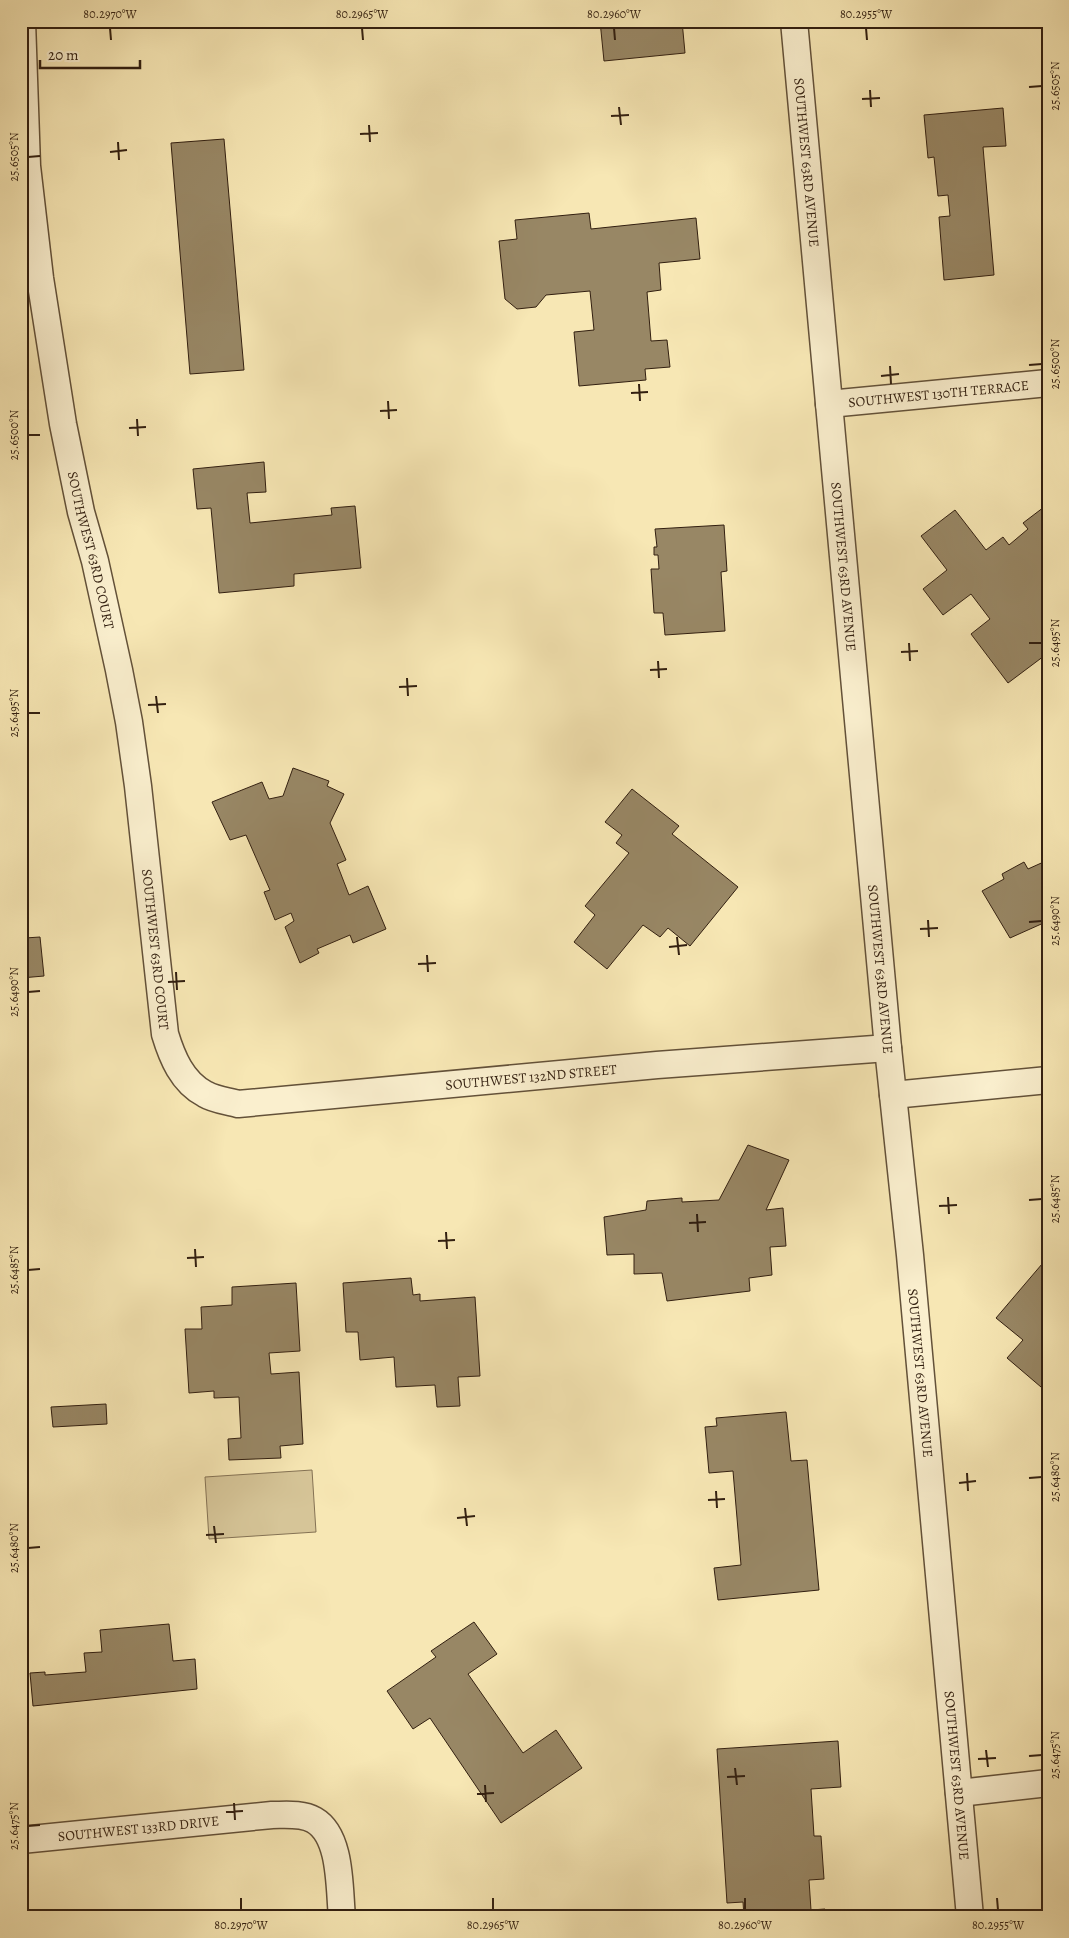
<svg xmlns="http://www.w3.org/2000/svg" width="1069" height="1938" viewBox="0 0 1069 1938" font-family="Alegreya,serif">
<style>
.green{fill:#d6c598;stroke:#847254}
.building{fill:#988765;stroke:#321f10}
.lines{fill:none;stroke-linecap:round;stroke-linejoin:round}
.minor-casing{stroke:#635139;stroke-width:29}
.minor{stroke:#faefce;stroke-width:26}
.ticks{fill:none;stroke:#321f10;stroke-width:2}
.labels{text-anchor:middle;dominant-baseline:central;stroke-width:5;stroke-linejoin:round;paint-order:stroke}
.street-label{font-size:14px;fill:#321f10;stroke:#faefce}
.neatline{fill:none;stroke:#321f10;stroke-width:2}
.ticks-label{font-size:12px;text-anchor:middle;fill:#321f10}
</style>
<rect width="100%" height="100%" fill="#f7e7b4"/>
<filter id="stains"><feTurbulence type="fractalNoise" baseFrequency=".004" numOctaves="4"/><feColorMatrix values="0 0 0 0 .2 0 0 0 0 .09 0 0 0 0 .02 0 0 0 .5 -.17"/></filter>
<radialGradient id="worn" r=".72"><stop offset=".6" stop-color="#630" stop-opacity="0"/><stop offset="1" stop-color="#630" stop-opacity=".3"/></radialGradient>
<path class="green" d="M312,1470L316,1532L209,1539L205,1477Z"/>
<g class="building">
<path d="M600,21H682L685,53L604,61Z"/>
<path d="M1043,64H1048V96H1046Z"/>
<path d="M1003,108L1006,146L983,147L994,275L944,280L939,217L950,216L948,195L938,196L934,157L928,158L924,115Z"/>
<path d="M224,139L244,370L190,374L171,143Z"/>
<path d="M589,213L591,229L696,218L700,259L659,263L661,290L647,292L651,341L667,340L670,367L645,369L646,380L579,386L574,332L594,330L590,291L546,295L536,307L517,309L505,299L499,241L517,239L515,220Z"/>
<path d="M264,462L266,492L247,493L250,523L332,515L331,508L355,506L361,568L294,574V586L219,593L211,508L197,509L193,469Z"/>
<path d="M1048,504V609L1043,612L1048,619V628L1043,631L1048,637V653L1008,683L971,634L990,619L971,594L943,615L923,589L947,570L921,536L955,510L986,550L1003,537L1009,545L1028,529L1023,523Z"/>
<path d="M724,525L727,571L721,572L725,631L665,635L663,613H654L651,569H659L658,555H654V547H657L655,529Z"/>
<path d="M293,768L329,781L327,786L344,794L330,823L346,860L337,864L349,895L368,886L386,929L353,943L350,935L317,949L319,953L300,963L285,927L294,921L291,913L275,920L264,892L270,890L246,835L230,840L212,802L262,782L269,799L283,796Z"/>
<path d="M632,789L679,826L672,834L738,887L690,946L668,928L660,937L643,925L607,969L574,942L595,915L585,906L629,853L616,843L622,835L605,822Z"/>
<path d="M1048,860V921L1010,938L982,891L1004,879L1002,874L1024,862L1028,869Z"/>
<path d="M21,902L25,938L40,937L44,976L21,978Z"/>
<path d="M748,1145L789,1160L766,1210L783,1208L786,1246L770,1247L772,1275L749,1278L750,1291L667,1301L662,1273L634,1274V1254L607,1255L604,1217L646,1210L647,1201L682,1198V1202L719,1200Z"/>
<path d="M1048,1257V1379L1041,1387L1007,1358L1023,1340L996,1318Z"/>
<path d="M411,1278L413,1295L420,1294V1301L475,1297L480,1376L458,1377L460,1406L437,1407L435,1385L396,1387L394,1357L360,1360L358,1332H346L343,1283Z"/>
<path d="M296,1283L300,1351L269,1353L271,1374L299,1372L303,1444L280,1446L281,1458L229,1460L228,1439L241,1438L239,1397L214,1398V1391L189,1393L185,1329H202L201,1307L232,1305V1287Z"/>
<path d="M106,1404L107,1424L53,1427L51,1407Z"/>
<path d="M786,1412L791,1461L807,1460L819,1590L718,1600L714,1568L741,1565L733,1471L709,1473L705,1427L717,1426L716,1418Z"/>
<path d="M474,1622L497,1654L468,1674L523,1753L556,1730L582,1768L501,1823L430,1718L413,1729L387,1691L436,1657L431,1651Z"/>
<path d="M169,1624L173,1661L195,1659L197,1689L33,1706L30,1673L45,1672V1675L86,1672L84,1653L102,1652L100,1630Z"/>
<path d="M838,1741L841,1787L811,1789L814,1836H821L824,1879L809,1880L811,1910L825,1909V1917H744L743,1902L727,1903L717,1749Z"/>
</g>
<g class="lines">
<defs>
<g id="minor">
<path id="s1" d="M22,21L27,166L40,278L63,424L81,512L95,561L119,670L129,722L138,786L165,1034C172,1057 182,1082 205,1094C215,1100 228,1101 238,1104L657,1065L888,1048"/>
<path id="s2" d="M794,21L888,1048L910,1255L970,1917"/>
<path id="s3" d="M829,404L1048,383"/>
<path d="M893,1095L1048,1080"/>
<path d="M959,1793L1048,1783"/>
<path id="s4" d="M21,1840L272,1815C285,1815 302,1813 314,1820C342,1836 339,1889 342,1917"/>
</g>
</defs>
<use href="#minor" class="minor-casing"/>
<use href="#minor" class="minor"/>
</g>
<path class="ticks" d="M110,28L111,40M362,28L363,40M614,28L615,40M866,28L867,40M1029,87L1042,86M870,90L871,107M862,99L880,98M619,107L621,125M611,116L629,115M369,125L370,142M360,134L378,133M118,142L119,160M110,152L127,150M28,157L40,156M1029,365L1042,364M890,366L891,384M881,376L899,374M639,384L640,401M631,393L648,392M388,401L389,419M380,411L397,410M137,419L138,436M129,428L146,427M28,435H40M909,643L910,661M1029,643H1042M901,652L918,651M658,661L659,678M650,670L667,669M407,678L408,696M399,687L417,686M156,696L158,713M148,705L166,704M28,713H40M928,920L929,937M1029,922L1042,921M920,929L938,928M677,937L679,955M669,947L687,945M427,955L428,972M418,964L436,963M176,972L177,990M168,982L185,981M28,992L40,991M948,1197L949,1214M1029,1200L1042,1199M939,1206L957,1205M697,1214L698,1232M689,1223L706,1222M446,1232L447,1249M438,1241L455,1240M195,1249L196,1267M187,1258L204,1257M28,1270L40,1269M967,1473L968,1491M1029,1478L1042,1477M959,1483L976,1481M716,1491L717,1508M708,1500L725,1499M465,1508L467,1526M457,1518L475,1516M214,1526L216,1543M206,1535L224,1534M28,1548L40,1547M986,1750L988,1767M1029,1756L1042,1755M978,1759L996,1758M735,1768L737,1785M727,1777L745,1776M485,1785L486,1802M477,1794L494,1793M234,1803L235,1820M226,1812L243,1811M28,1826L40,1825M241,1898V1910M493,1898V1910M745,1898V1910M997,1898L998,1910"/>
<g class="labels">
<g class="street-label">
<text stroke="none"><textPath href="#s2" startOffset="142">SOUTHWEST 63RD AVENUE</textPath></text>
<text stroke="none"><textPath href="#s3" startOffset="110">SOUTHWEST 130TH TERRACE</textPath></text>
<text stroke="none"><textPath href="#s1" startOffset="535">SOUTHWEST 63RD COURT</textPath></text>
<text stroke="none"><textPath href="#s2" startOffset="548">SOUTHWEST 63RD AVENUE</textPath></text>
<text stroke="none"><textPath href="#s1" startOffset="940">SOUTHWEST 63RD COURT</textPath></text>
<text stroke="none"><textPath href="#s2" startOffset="952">SOUTHWEST 63RD AVENUE</textPath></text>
<text stroke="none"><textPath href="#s1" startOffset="1428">SOUTHWEST 132ND STREET</textPath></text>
<text stroke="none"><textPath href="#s2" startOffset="1358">SOUTHWEST 63RD AVENUE</textPath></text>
<text stroke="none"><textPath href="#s2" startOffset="1762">SOUTHWEST 63RD AVENUE</textPath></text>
<text stroke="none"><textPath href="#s4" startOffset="118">SOUTHWEST 133RD DRIVE</textPath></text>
</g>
</g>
<rect width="1069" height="1938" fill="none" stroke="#f7e7b4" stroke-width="55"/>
<path d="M40 60v8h100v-8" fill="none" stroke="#321f10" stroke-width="2.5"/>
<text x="48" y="60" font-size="15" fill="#321f10" stroke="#faefce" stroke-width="4" paint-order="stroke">20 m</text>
<rect x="28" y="28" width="1014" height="1882" class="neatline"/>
<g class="ticks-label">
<text x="110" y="18">80.2970°W</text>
<text x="362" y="18">80.2965°W</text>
<text x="614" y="18">80.2960°W</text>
<text x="866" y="18">80.2955°W</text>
<text transform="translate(1055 86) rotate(-90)" y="4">25.6505°N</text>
<text transform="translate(14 157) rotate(-90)" y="4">25.6505°N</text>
<text transform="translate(1055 364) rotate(-90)" y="4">25.6500°N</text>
<text transform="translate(14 435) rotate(-90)" y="4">25.6500°N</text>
<text transform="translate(1055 643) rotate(-90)" y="4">25.6495°N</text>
<text transform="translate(14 713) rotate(-90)" y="4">25.6495°N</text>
<text transform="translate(1055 921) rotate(-90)" y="4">25.6490°N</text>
<text transform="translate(14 992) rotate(-90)" y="4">25.6490°N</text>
<text transform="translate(1055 1199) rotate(-90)" y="4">25.6485°N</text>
<text transform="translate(14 1270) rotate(-90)" y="4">25.6485°N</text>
<text transform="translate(1055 1477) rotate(-90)" y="4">25.6480°N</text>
<text transform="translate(14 1548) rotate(-90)" y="4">25.6480°N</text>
<text transform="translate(1055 1755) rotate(-90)" y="4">25.6475°N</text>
<text transform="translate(14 1826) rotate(-90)" y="4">25.6475°N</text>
<text x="241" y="1929">80.2970°W</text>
<text x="493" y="1929">80.2965°W</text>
<text x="745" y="1929">80.2960°W</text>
<text x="998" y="1929">80.2955°W</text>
</g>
<rect width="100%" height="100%" filter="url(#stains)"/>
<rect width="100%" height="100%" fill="url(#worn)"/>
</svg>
